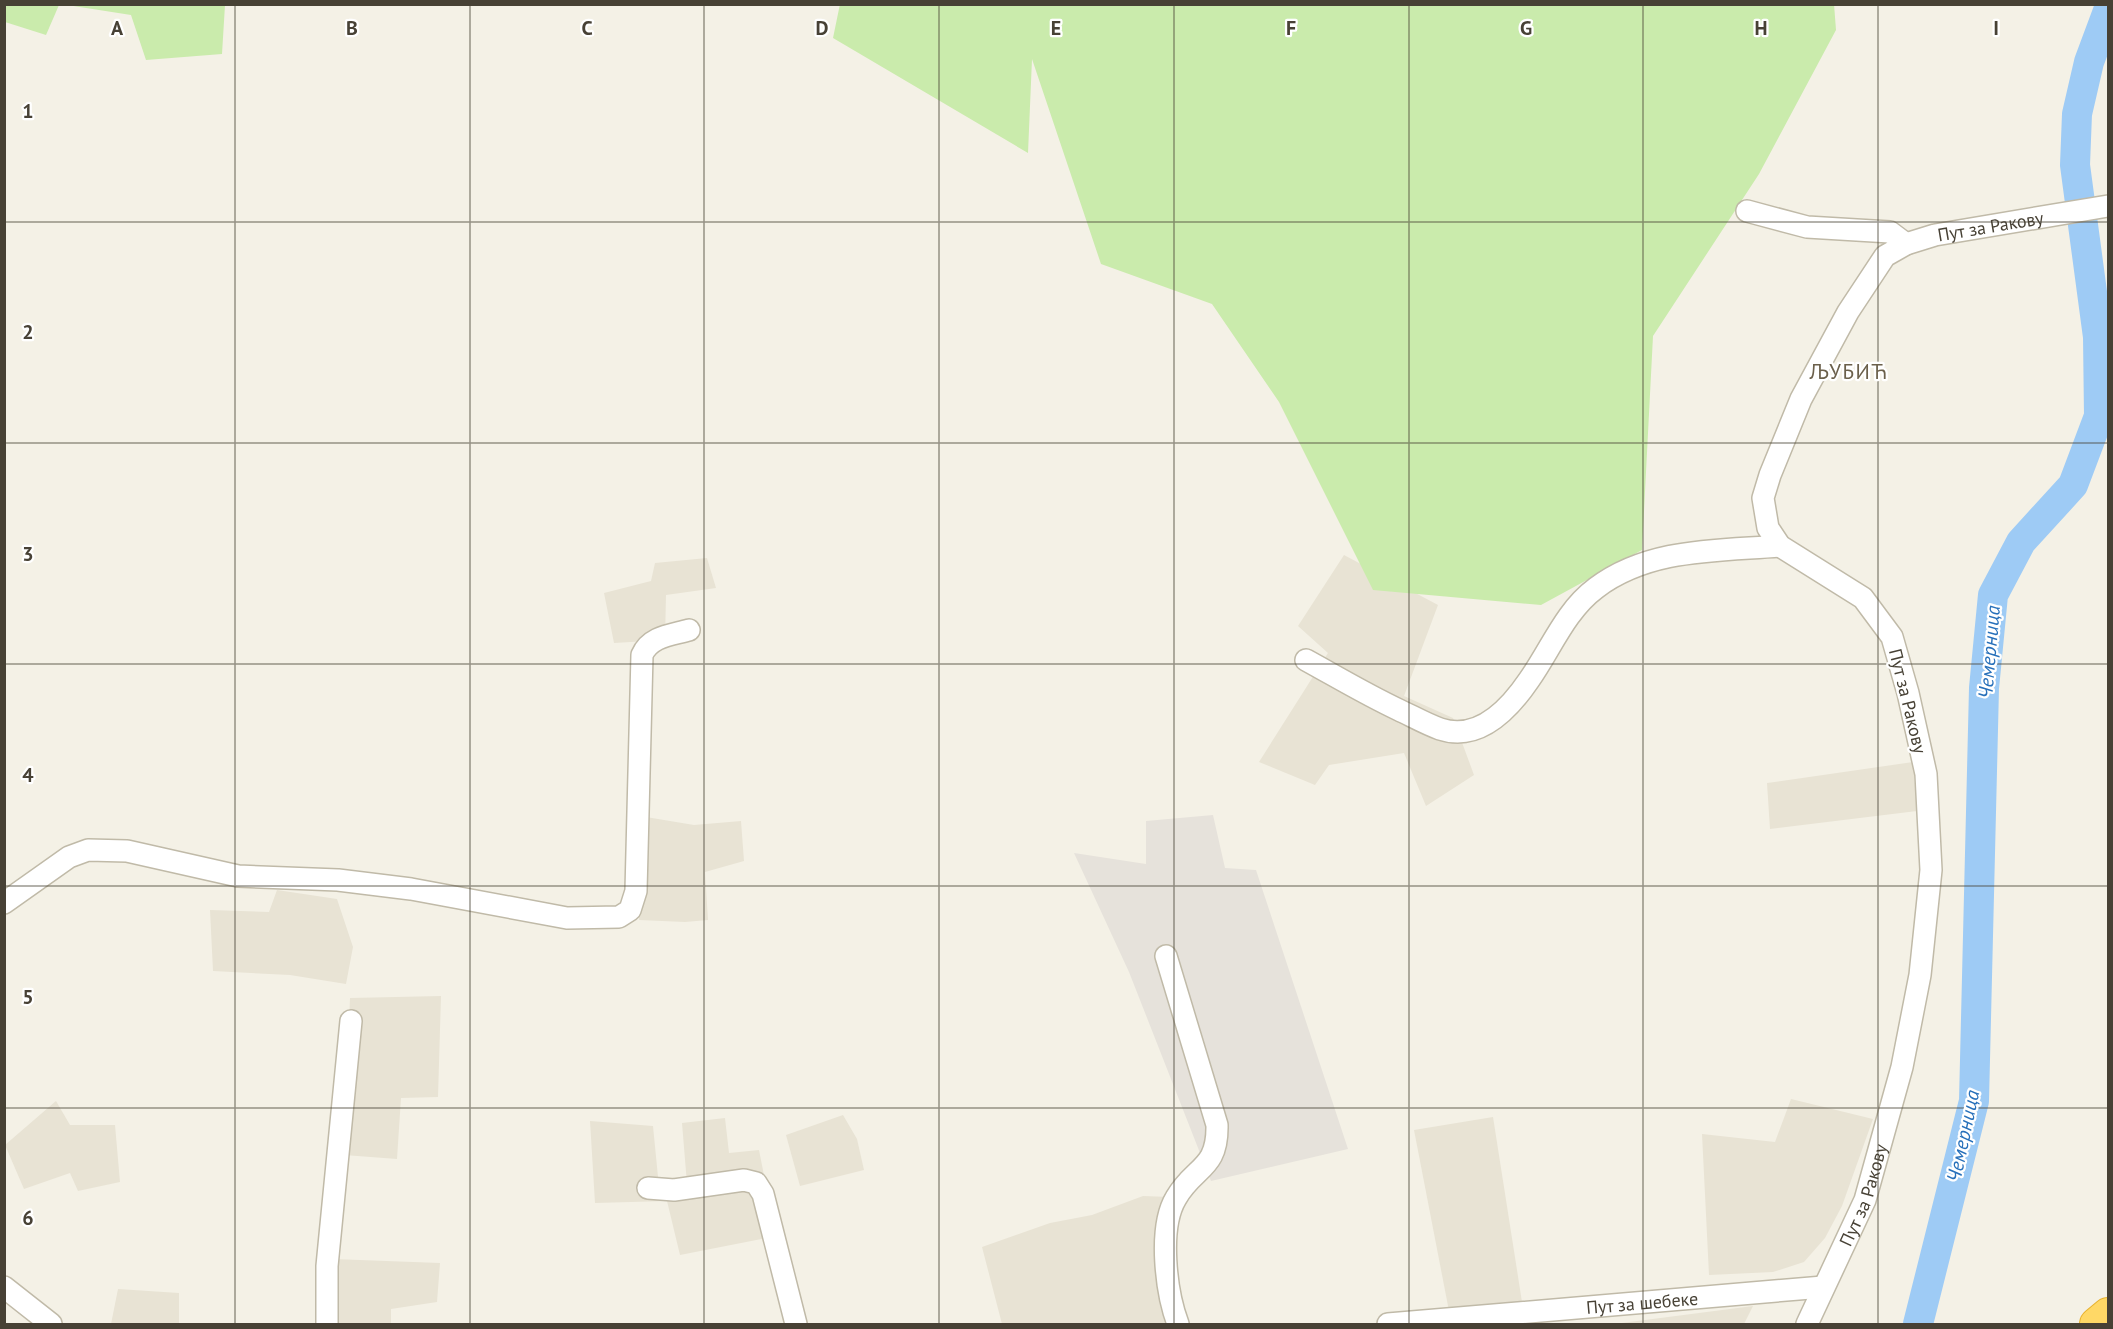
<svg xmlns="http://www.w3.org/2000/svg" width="2113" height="1329" viewBox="0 0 2113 1329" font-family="'PT Sans',sans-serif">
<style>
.residential{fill:#e8e3d4}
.industrial{fill:#e6e2db}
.green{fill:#caebac}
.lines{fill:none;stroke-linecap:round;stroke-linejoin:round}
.river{stroke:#9ecbf5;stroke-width:30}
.minor-casing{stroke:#c0baa8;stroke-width:24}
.highway-casing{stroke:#e7b12d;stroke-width:34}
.minor{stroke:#fff;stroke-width:21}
.highway{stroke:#ffd866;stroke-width:32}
.grid{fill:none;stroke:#474135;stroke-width:1.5;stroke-opacity:0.55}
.labels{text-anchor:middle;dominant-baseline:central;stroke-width:4.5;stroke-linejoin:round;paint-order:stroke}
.street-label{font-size:18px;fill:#474135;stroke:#fff}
.water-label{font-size:20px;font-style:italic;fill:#2770ba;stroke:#fff}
.quarter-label{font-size:21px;letter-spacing:1.5px;fill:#6b604b;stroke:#fff}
.grid-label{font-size:20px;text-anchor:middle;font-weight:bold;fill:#474135;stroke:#fff;stroke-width:4.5;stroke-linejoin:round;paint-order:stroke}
</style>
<rect width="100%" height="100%" fill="#f4f1e6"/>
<g class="residential">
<path d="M1344,555L1438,605L1404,696L1453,718L1474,775L1426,806L1404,753L1329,765L1315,785L1259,762L1328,653L1298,626Z"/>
<path d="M707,558L716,588L666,595L665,640L614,643L604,593L651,581L655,563Z"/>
<path d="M1913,762L1917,811L1770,829L1767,783Z"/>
<path d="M640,816L694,825L741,821L744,861L705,872L708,920L685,922L639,920Z"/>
<path d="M277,890L337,899L353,947L346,984L290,975L213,971L210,910L269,912Z"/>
<path d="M441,996L438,1097L401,1098L397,1159L344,1155L350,998Z"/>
<path d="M1791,1099L1873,1119L1842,1206L1825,1238L1804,1262L1773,1272L1709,1275L1702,1134L1775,1142Z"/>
<path d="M56,1101L70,1125H115L120,1182L78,1191L70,1173L24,1189L5,1145Z"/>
<path d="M843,1115L857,1139L864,1170L800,1186L786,1135Z"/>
<path d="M1493,1117L1522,1302L1449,1311L1414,1130Z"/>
<path d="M725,1118L729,1153L759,1150L776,1236L680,1255L667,1201L595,1203L590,1121L653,1126L659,1187L687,1184L682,1123Z"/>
<path d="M1143,1196L1170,1197L1177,1324H1002L982,1247L1050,1223L1092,1215Z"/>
<path d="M333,1259L440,1263L437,1302L391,1309V1324H327Z"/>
<path d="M118,1289L179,1293V1324H111Z"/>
<path d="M1753,1306L1744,1324H1614Z"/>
</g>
<path class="industrial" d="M1213,815L1225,868L1256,870L1348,1149L1211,1181L1129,972L1074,853L1146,864V821Z"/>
<g class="green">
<path d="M840,4H1834L1836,30L1759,174L1653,336L1642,550L1541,605L1373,590L1279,402L1212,304L1101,264L1032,59L1028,153L833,38Z"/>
<path d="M4,5L5,4L59,5L46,35L5,22Z"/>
<path d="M67,5H225L222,54L146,60L131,15Z"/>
</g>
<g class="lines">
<path class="river" d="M1918,1324L1974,1101L1984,688L1993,595L2021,542L2073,485L2099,416L2098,337L2075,165L2077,114L2089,62L2108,11"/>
<defs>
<g id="minor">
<path d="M1747,211L1807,227L1890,232L1906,244"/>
<path d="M1306,660C1337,677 1367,695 1399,710C1412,716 1426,724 1440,729C1479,742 1510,708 1529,680C1551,649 1565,611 1596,588C1649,548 1717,551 1780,546"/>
<path d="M4,903L69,857L88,850L127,851L238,876L338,880L411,889L567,918L619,917L630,910L636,891L642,655C650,636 672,635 689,630"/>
<path d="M1166,956L1217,1125C1218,1170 1194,1166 1176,1198C1158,1228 1166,1292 1178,1324"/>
<path d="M648,1188L674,1190L744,1180L756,1183L763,1194L796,1324"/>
<path d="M4,1287L51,1324"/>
<path d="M327,1324V1266L351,1021"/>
<path id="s1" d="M1388,1324L1823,1287"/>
<path id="s2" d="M1807,1324L1865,1200L1902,1067L1920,975L1931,870L1926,774L1908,693L1892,637L1863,598L1780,546L1768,528L1763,498L1770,475L1801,399L1848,312L1885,256L1906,244L1935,235L2108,206"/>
</g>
<path id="highway" d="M2096,1324L2108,1314"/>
</defs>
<use href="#minor" class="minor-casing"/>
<use href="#highway" class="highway-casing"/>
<use href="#minor" class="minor"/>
<use href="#highway" class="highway"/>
</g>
<path class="grid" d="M235,4V1324M470,4V1324M704,4V1324M939,4V1324M1174,4V1324M1409,4V1324M1643,4V1324M1878,4V1324M4,222H2108M4,443H2108M4,664H2108M4,886H2108M4,1108H2108"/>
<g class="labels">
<g class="street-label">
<text stroke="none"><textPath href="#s2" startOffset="1293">Пут за Ракову</textPath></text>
<text transform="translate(1908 701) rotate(76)">Пут за Ракову</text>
<text stroke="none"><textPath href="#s2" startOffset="141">Пут за Ракову</textPath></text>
<text stroke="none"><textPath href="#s1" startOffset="255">Пут за шебеке</textPath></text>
</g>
<g class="water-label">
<text transform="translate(1989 652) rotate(-85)">Чемерница</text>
<text transform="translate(1963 1136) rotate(-78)">Чемерница</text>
</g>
<g class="quarter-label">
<text x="1849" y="371">ЉУБИЋ</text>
</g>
</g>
<g class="grid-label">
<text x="117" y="35">A</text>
<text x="352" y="35">B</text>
<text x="587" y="35">C</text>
<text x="822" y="35">D</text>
<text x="1056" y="35">E</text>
<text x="1291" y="35">F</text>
<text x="1526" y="35">G</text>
<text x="1761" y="35">H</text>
<text x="1996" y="35">I</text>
<text x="28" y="118">1</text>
<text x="28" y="339">2</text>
<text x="28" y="561">3</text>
<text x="28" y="782">4</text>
<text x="28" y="1004">5</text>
<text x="28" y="1225">6</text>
</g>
<rect width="2113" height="1329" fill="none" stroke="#474135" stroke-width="12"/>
</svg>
